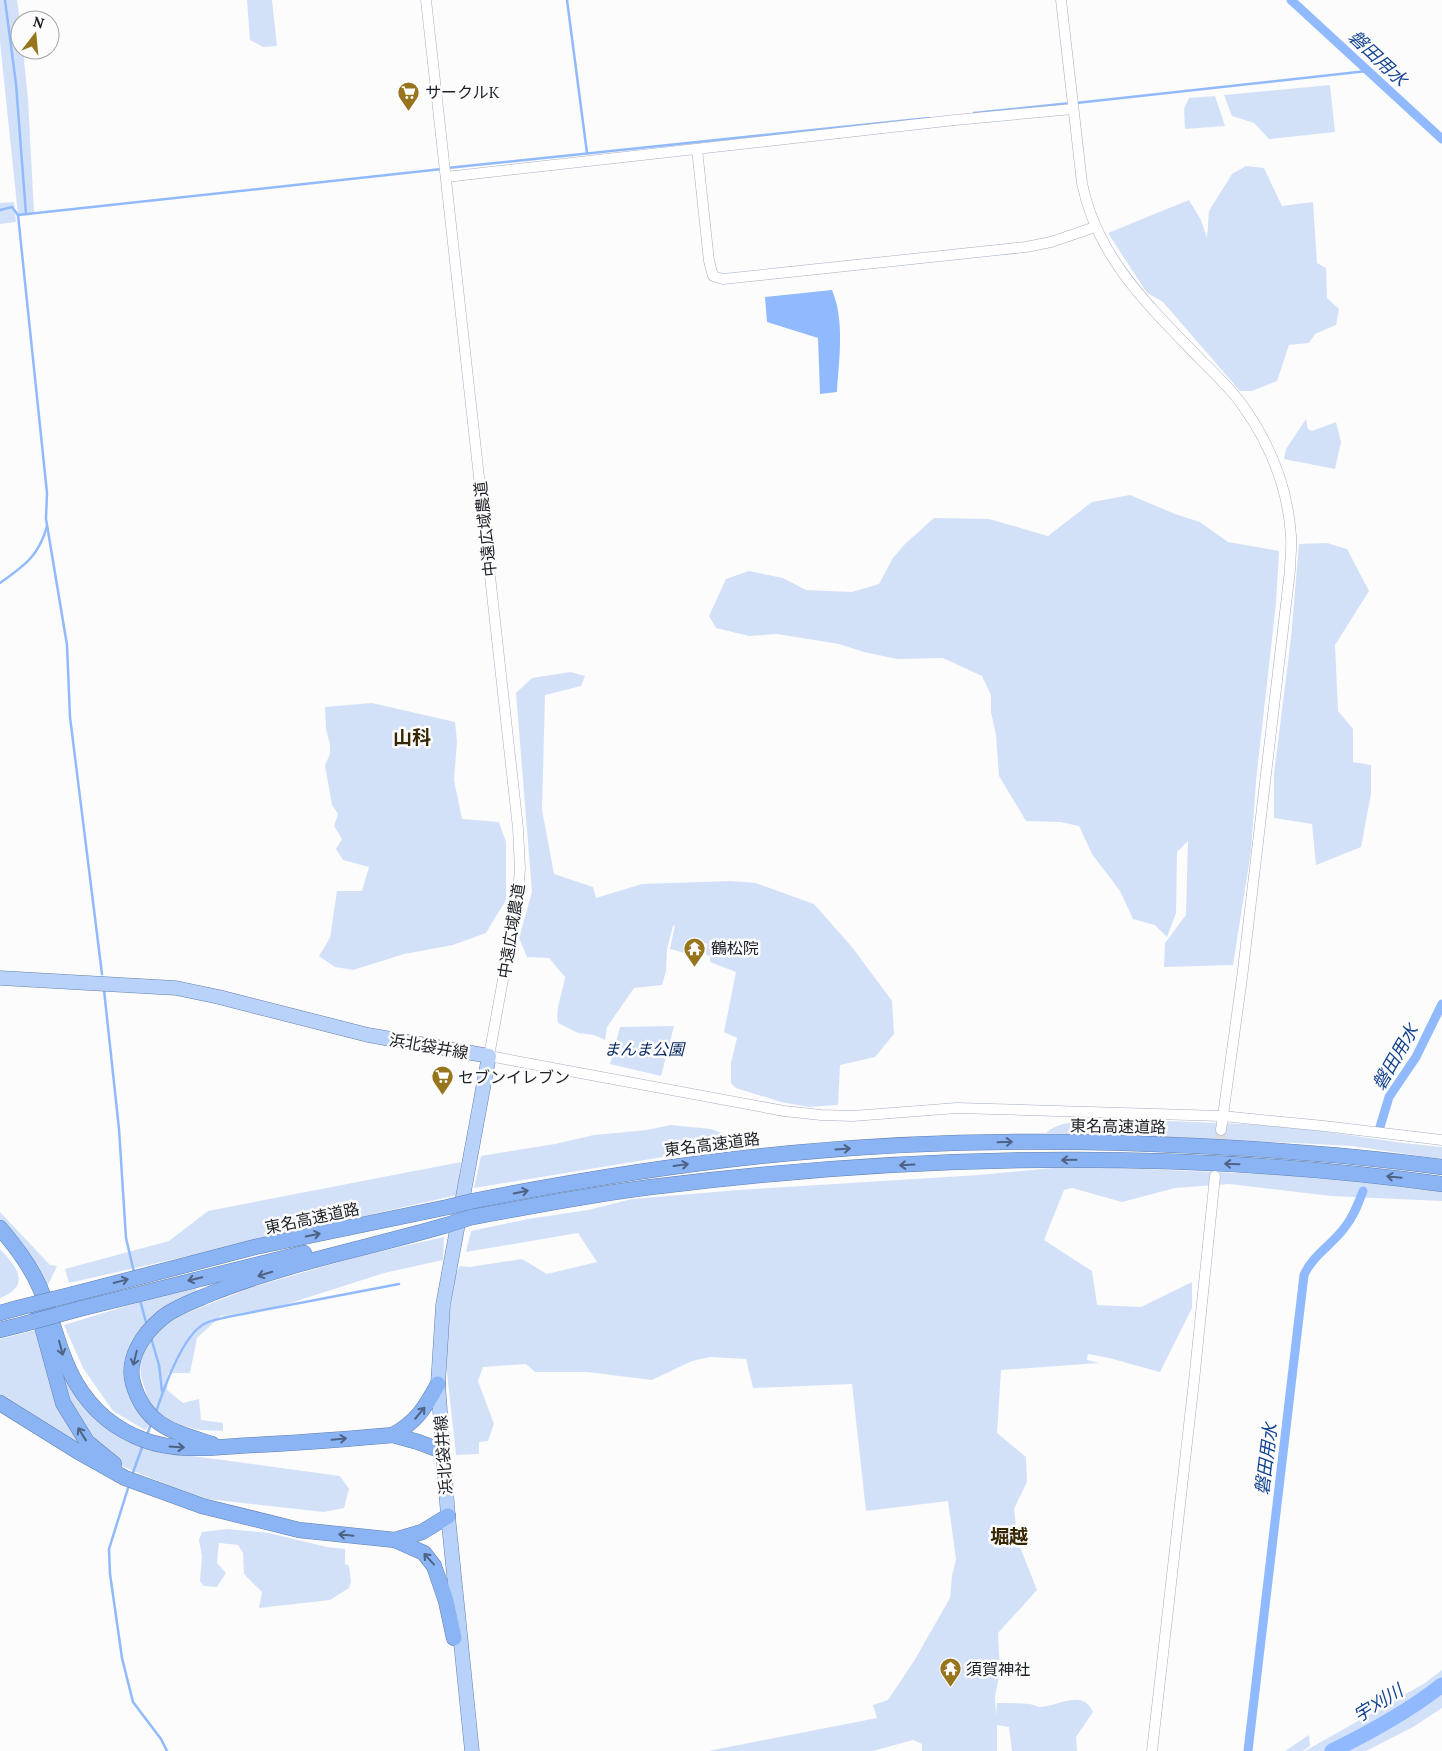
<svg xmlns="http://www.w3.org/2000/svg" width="1442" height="1751" viewBox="0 0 1442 1751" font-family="Lora,'Noto Sans JP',serif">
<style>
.green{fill:#d3e1f8}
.water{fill:#90bafd}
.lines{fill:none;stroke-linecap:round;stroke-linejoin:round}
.stream{stroke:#90bafd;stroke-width:2.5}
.canal{stroke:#90bafd;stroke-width:9}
.river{stroke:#90bafd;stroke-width:15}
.minor-tunnel{stroke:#dadbdc;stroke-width:10;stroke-dasharray:10 5;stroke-linecap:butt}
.minor-casing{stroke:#a4afc1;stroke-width:11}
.major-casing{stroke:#6480ad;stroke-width:15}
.highway-casing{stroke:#6480ad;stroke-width:16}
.minor{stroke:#fff;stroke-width:10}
.major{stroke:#b9d2f9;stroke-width:14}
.highway{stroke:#8bb4f5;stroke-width:15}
.highway-bridge-casing{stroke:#6480ad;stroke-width:16;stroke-linecap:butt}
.highway-bridge{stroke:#8bb4f5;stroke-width:15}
.oneway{stroke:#4e6384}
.labels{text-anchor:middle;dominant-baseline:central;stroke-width:5;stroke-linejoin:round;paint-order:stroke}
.poi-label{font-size:16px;fill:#1c2027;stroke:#fcfcfc;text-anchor:start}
.street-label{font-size:16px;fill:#1c2027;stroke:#fcfcfc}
.park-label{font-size:16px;font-style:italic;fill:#03265f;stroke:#fcfcfc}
.water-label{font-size:18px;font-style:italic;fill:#144490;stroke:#fcfcfc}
.quarter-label{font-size:19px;font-weight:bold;fill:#362600;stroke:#fcfcfc}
</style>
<rect width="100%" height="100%" fill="#fcfcfc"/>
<g class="green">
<path d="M0,0H17L20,23V50H23L28,99L34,213L18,215L0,42Z"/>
<path d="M247,0H272L277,46L263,47L250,40Z"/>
<path d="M1330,85L1335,132L1269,139L1254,123L1232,116L1224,95Z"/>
<path d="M1215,96L1225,126L1185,129L1184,109L1189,98Z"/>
<path d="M1246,166L1264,168L1282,206L1313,202L1317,263L1326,268L1327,298L1339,309L1336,325L1315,334L1309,343L1289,345L1277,381L1252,391H1240L1163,302L1147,293L1108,233L1189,200L1201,220L1207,238L1209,211L1232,174Z"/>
<path d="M14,202L16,222L0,224V203Z"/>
<path d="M1306,419L1308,429L1312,431L1336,422L1341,442L1335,469L1284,459L1286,449Z"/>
<path d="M1130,495L1175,514L1200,522L1228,542L1279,551L1276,603L1256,781L1251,851L1233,965L1164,967L1165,943L1186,915L1188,841L1177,852L1176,913L1167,937L1155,925L1133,919L1120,891L1092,854L1079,826L1060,822L1026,821L999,776L996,735L991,712V695L982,676L943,658L897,659L864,652L839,644L777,634L749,636L716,628L709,616L726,579L749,571L783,578L806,590L852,592L879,584L893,558L904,545L934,518L989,519L1048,536L1092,502Z"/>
<path d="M1327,543L1347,549L1369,591L1335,645L1338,711L1353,729V762L1371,765V794L1361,847L1316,865L1312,824L1274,818V774L1291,638L1299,544Z"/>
<path d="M571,672L585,676L581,686L545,695L542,810L554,874L593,887L596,898L642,884L731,881L756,883L814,904L852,947L892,1001L894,1034L875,1057L840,1065L838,1105L809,1107L781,1102L736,1088L731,1083V1063L737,1038L724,1032L736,972L710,962V956L706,955L707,944L697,939L692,955L670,949L675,925L673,926L667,949L666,971L662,985L634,988L607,1027L605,1040L594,1035L578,1033L558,1023C555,1009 563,992 565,977L549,958L527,957L519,938L532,892L516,693L532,678Z"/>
<path d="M372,703L455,722L457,741L454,780L462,819L499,822L506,842V900L486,933L453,945L404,954L353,970L335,967L319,956L330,938L337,891H362L369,867L343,860L336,849L342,839L334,826L338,814L332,805L325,765L330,754V744L326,729L325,707Z"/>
<path d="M674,1026L661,1076L610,1064L620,1027Z"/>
<path d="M1169,1121L1287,1126L1403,1143L1442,1147V1159L1352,1146L1194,1138L1046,1133C1066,1116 1090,1125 1114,1124C1132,1124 1151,1122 1169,1121Z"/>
<path d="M671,1125L711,1129L748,1143L474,1188L481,1156L555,1144L594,1135L647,1130Z"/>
<path d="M461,1162L457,1195L69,1283L65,1269L169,1241L208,1211Z"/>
<path d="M1074,1166L1328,1177L1442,1187V1201L1331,1196L1229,1184L1175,1188L1122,1202L1072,1188L1064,1190L1044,1240L1092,1271L1097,1305L1141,1307L1192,1282V1308L1160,1372L1109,1358L1088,1354L1087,1360L1099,1363L1001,1370L997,1433L1026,1457L1027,1482L1014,1509L1018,1542L1037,1590L998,1633L1000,1672L995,1696L996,1715L997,1703C1008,1703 1018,1703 1029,1704C1033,1704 1037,1707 1040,1707C1058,1707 1082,1688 1093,1712L1076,1737L1077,1751H1012L1009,1727L997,1725V1751H922V1744L913,1740L873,1751H708L877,1718L873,1705L888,1700L914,1661L950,1598L952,1576L956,1559L948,1501L866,1511L852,1384L753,1388L746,1359L710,1357L692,1361L652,1380L587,1372H535L526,1364L483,1367L478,1381L494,1424L488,1441L479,1442V1454L456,1455L444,1346L456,1273L460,1266L470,1267L522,1259L547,1274L597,1262L578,1233L466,1252L471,1231L528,1219L588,1210L632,1199L738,1190L979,1175Z"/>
<path d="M0,1212L50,1265L57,1266L47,1287L0,1228Z"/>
<path d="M444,1237L443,1260L384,1273L278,1307L221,1316L197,1338L190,1373H168L167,1390L183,1403L199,1399L201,1420L223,1423V1431L200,1430L172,1423L150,1406L141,1376L139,1346L174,1318L253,1287L360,1256Z"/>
<path d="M0,1249C17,1267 32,1285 0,1298Z"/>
<path d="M195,1285L197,1290L159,1320L136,1346L132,1379L154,1419L145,1430L113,1411L83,1368L64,1325Z"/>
<path d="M48,1324L76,1396L120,1435L185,1455L340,1476L349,1489L344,1508L324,1512L198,1498L122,1466L82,1425L65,1395Z"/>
<path d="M36,1330L61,1414L83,1448L0,1398V1339Z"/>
<path d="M227,1529L269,1533L327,1547L345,1549V1564L349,1566L351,1582L349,1588L330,1600L259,1608L262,1592L244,1574L243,1553L238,1545L219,1543L217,1563L226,1573L217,1587L204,1586L200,1581L202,1556L199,1540L202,1532Z"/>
<path d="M1442,1670V1708L1413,1727L1366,1751H1305L1425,1683Z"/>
<path d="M1309,1735L1310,1746L1303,1751H1285Z"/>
</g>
<path class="water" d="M832,290C845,321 839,359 837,392L820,394L818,338L767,322L765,297Z"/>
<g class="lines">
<g class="stream">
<path d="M5,0L16,84L26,214"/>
<path d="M567,0L587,153"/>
<path d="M1076,103L1367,71"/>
<path d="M974,113L1071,103"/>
<path d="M447,168L929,118"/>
<path d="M0,210L12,207L18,215L47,493L46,518"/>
<path d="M18,215L442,169"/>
<path d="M46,519L67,645L70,717L102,974"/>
<path d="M0,583C24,566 39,556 47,526"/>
<path d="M104,990L119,1129L126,1238L134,1272"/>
<path d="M140,1300L147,1326"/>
<path d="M151,1338L159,1365L162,1391"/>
<path d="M156,1412C164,1388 182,1336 204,1324C211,1320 220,1319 227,1317L399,1284"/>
<path d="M147,1435L151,1424"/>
<path d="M132,1475L143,1445"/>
<path d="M129,1485L109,1549L110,1574L122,1658L133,1702L161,1739L167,1751"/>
</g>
<g class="canal">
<path d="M1291,0L1442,139"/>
<path d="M1380,1127L1389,1097L1416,1057L1442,1004"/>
<path d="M1248,1751L1304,1275C1312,1256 1333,1244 1345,1227C1354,1216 1358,1204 1363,1191"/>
</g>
<path class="river" d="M1332,1751C1371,1732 1409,1711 1442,1685"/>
<path class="minor-tunnel" d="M1216,1169L1221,1130"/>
<defs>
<g id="minor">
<path d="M426,0L518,828L520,869L517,903L489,1056L784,1111L821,1115L853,1116L957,1108L1222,1116L1324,1126L1442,1140"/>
<path d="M1061,0L1082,183C1097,258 1149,306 1200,359C1215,374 1231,389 1243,406C1270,444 1288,489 1291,536C1292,547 1290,559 1290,570L1242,978L1221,1130"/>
<path d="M697,149L709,261L713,276L723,279L1026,247L1051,242L1095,227"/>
<path d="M446,177L955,120L1073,109"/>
<path d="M1152,1751L1194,1381L1215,1176"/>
</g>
<path id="major" d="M0,978L176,988L219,997L368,1035L489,1056L443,1305L438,1384L448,1516L472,1751"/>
<g id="highway">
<path d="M473,1201C579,1180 685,1163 792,1153C927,1140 1063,1139 1198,1146C1280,1150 1361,1156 1442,1167"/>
<path d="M472,1217C534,1206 597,1193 660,1186C919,1154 1183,1149 1442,1184"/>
<path d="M0,1228C15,1246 30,1265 40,1288C53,1319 59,1354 76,1383C92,1410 114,1429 144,1440C179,1453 217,1447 253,1445C300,1443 346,1439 393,1435L418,1442L442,1451"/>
<path d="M74,1294L255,1247L448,1207"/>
<path d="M37,1308L63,1403L87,1442L114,1464"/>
<path d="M79,1309L304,1253"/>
<path d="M0,1313L18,1308"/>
<path d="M0,1330L24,1324"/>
<path d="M0,1403L77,1451L125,1478L202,1506L299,1530L395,1540L424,1553L434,1566L446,1601L454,1638"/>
<path d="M393,1435C417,1421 425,1408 438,1384"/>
<path d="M212,1444C174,1432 145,1426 133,1383C126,1358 144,1333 162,1318C173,1308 196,1300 210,1294C286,1263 368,1248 447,1225"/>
<path d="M395,1540L422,1532L448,1516"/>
</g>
</defs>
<use href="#minor" class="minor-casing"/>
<use href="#major" class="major-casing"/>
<use href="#highway" class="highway-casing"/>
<use href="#minor" class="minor"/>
<use href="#major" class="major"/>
<use href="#highway" class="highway"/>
<defs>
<g id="highway-bridge">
<path d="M448,1207L473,1201"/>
<path d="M447,1225L472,1217"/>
<path d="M18,1308L74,1294"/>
<path d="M24,1324L79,1309"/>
</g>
</defs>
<use href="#highway-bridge" class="highway-bridge-casing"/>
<use href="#highway-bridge" class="highway-bridge"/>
</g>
<defs><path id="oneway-shaft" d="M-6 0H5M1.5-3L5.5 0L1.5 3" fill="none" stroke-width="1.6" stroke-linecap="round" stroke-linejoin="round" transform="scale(1.25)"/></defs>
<g class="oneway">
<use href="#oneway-shaft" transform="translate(1005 1142) rotate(-2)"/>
<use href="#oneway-shaft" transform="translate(843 1149) rotate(-4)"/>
<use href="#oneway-shaft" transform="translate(1069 1160) rotate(179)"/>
<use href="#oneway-shaft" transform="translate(1232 1164) rotate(-178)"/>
<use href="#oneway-shaft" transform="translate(681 1165) rotate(-8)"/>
<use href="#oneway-shaft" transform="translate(907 1165) rotate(177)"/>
<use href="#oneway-shaft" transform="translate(1394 1177) rotate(-174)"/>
<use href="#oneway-shaft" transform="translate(521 1192) rotate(-12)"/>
<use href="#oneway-shaft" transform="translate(313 1235) rotate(-12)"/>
<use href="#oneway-shaft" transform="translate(265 1274) rotate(163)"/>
<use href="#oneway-shaft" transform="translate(195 1279) rotate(166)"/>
<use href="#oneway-shaft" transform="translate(121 1281) rotate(-15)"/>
<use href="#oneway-shaft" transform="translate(61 1348) rotate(75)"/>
<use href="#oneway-shaft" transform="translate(135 1358) rotate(104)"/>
<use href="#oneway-shaft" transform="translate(420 1413) rotate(-50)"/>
<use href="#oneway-shaft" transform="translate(82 1434) rotate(-122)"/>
<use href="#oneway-shaft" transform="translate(339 1439) rotate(-5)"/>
<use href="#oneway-shaft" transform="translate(177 1447) rotate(4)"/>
<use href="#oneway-shaft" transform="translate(346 1535) rotate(-174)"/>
<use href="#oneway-shaft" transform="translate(429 1559) rotate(-132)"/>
</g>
<defs>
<symbol id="supermarket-pin" viewBox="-11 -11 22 30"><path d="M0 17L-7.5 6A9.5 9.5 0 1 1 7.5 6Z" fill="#96751d" stroke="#fcfcfc"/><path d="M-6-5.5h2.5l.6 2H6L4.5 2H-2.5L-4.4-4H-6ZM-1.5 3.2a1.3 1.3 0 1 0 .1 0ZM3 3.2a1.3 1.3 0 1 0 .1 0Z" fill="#fff"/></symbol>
<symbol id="temple-pin" viewBox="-11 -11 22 30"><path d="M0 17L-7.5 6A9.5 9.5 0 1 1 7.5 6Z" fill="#96751d" stroke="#fcfcfc"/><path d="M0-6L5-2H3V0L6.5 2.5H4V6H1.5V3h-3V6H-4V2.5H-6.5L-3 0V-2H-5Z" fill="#fff"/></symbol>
</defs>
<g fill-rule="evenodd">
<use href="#supermarket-pin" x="396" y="80" width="25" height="34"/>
<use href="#temple-pin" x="682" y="936" width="25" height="34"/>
<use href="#supermarket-pin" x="430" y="1064" width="25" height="34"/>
<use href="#temple-pin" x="938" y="1656" width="25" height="34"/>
</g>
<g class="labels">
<g class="poi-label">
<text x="425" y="92">サークルK</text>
<text x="711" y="948">鶴松院</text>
<text x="458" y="1077">セブンイレブン</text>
<text x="966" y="1669">須賀神社</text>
</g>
<g class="street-label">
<text transform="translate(485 529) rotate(-96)">中遠広域農道</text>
<text transform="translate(511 931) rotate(-81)">中遠広域農道</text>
<text transform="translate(429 1046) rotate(10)">浜北袋井線</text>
<text transform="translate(1118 1126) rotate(1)">東名高速道路</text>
<text transform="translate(712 1144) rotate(-7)">東名高速道路</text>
<text transform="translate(312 1218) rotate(-12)">東名高速道路</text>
<text transform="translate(443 1455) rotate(-94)">浜北袋井線</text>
</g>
<g class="park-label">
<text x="644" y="1049">まんま公園</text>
</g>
<g class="water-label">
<text transform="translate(1378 58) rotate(43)">磐田用水</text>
<text transform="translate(1395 1057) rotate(-60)">磐田用水</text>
<text transform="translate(1266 1459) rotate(-83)">磐田用水</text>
<text transform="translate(1378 1703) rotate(-32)">宇刈川</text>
</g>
<g class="quarter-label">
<text x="412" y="737">山科</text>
<text x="1009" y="1536">堀越</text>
</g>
</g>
<g transform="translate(35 35) rotate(16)"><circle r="24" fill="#fcfcfc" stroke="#a2a4a7"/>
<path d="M0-4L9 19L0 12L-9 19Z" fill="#96751d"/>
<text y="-8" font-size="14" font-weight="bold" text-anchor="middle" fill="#1c2027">N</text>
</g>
</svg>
